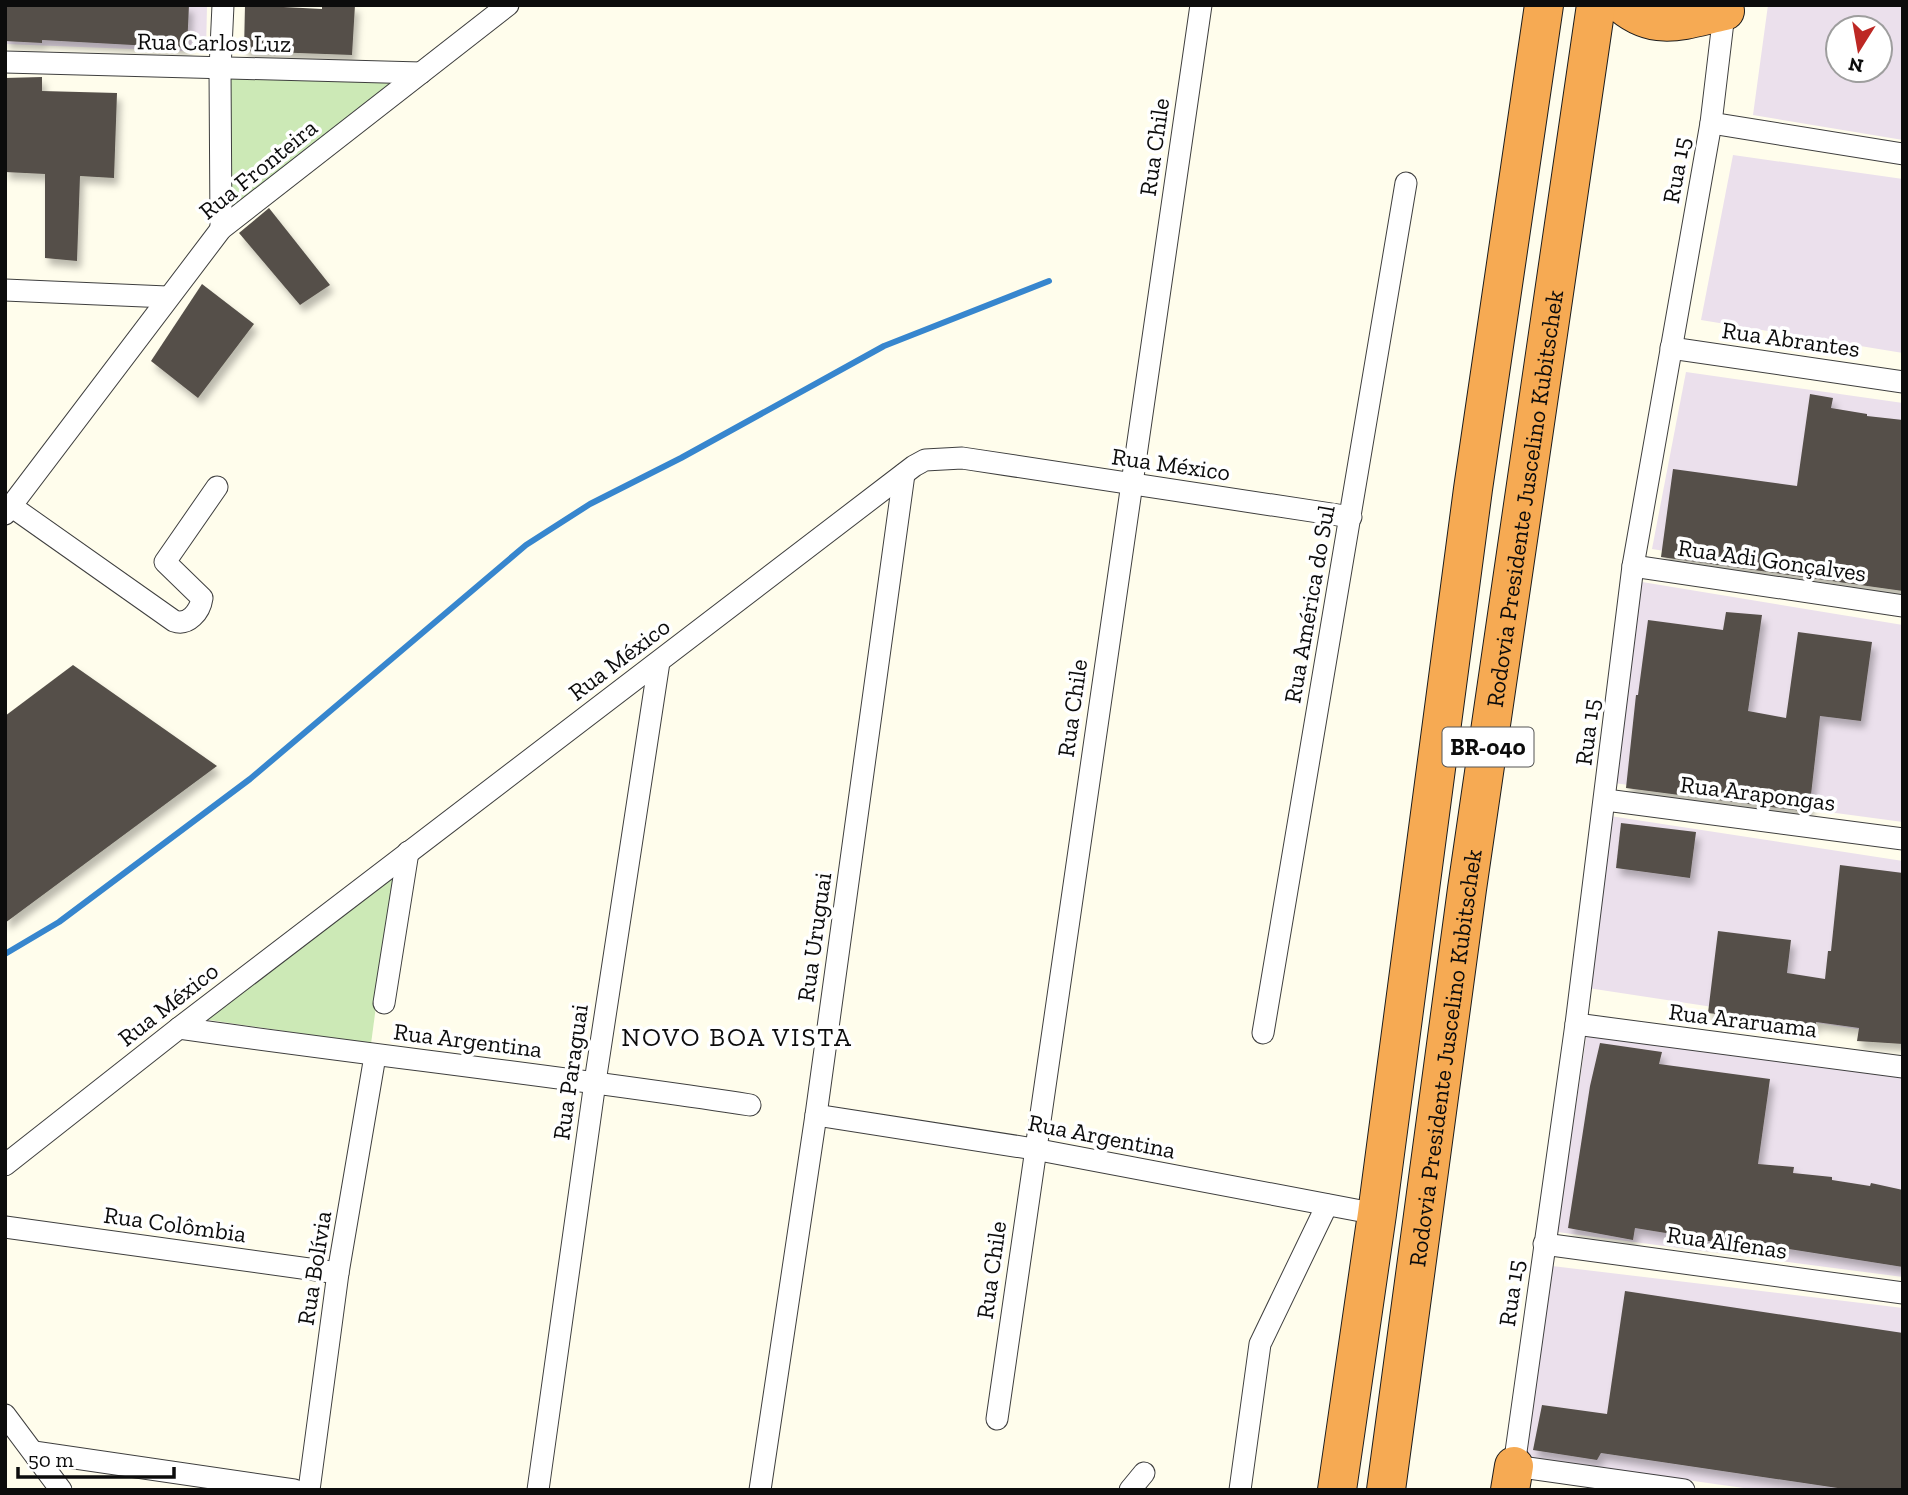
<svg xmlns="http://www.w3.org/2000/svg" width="1908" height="1495" viewBox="0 0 1908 1495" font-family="'Zilla Slab',serif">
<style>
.industrial{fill:#ebe0ec;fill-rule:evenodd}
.green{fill:#cce9b6}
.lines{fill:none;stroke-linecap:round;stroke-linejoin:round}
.stream{stroke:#3786ce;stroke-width:6}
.building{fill:#554f49;filter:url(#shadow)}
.minor-casing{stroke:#3f3f3f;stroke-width:23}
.motorway-casing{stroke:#1d1d1d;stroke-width:40}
.minor{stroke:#fff;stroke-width:21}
.motorway{stroke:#f6aa53;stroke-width:38}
.labels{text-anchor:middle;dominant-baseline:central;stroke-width:7;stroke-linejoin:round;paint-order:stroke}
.shield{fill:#fff;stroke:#555;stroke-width:2}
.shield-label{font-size:23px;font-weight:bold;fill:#0c0c0c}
.street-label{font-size:24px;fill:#0c0c0c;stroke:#fff}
.neighbourhood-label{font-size:26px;letter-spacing:2px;fill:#0c0c0c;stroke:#fff}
</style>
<defs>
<filter id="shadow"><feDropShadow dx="4" dy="7" stdDeviation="3.5" flood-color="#0004"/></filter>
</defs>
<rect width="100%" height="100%" fill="#fffdec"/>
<g class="industrial">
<path d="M5,5H207L206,52L5,44Z"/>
<path d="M1768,5H1903V140L1753,115ZM1880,28V70H1838V28Z"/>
<path d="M1733,155L1903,179V353L1701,320Z"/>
<path d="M1686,372L1903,403V589L1652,549Z"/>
<path d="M1642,582L1903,625V822L1614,783Z"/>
<path d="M1610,816L1903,861V1036L1588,988Z"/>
<path d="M1587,1032L1903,1075V1277L1557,1232Z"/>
<path d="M1552,1266L1903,1308V1490H1758L1522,1457Z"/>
</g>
<g class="green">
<path d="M220,69L421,73L221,229Z"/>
<path d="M393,878L371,1044L203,1019Z"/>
</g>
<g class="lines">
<path class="stream" d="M5,954L59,922L250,779L526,545L590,504L681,458L884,346L1049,281"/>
</g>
<g class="building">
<path d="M5,5H189L187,48L42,40V43L5,41Z"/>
<path d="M245,5L322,9V5H355L352,55L244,51Z"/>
<path d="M42,77V91L117,93L114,178L80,176L77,261L45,258V174L5,172V78Z"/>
<path d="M269,208L330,285L300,305L239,233Z"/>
<path d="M202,284L254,324L198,398L151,361Z"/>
<path d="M1810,394L1833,398L1831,408L1867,414V416L1903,420V591L1661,557L1673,469L1797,486Z"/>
<path d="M1726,612L1762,615L1748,711L1786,718L1798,632L1872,642L1861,721L1820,716L1809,812L1626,788L1636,695H1638L1648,620L1723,630Z"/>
<path d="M73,665L217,766L5,923V716Z"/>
<path d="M1621,823L1696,832L1690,878L1616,868Z"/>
<path d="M1840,865L1903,873V1044L1857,1041L1859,1028L1816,1022V1026L1708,1013L1718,931L1791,940L1787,973L1825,979L1828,951H1831Z"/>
<path d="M1600,1043L1662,1052L1659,1064L1770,1079L1758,1164L1794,1167L1793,1173L1832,1177V1180L1870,1186L1871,1183L1903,1190V1267L1744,1242L1743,1245L1672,1237V1234L1635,1228L1633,1240L1568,1228L1590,1086Z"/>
<path d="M1625,1291L1903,1333V1490H1851L1601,1453L1597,1460L1533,1450L1542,1405L1607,1414Z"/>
</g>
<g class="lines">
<defs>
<g id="minor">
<path d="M5,62L421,73"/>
<path d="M1711,123L1903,154"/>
<path d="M221,229L220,69L223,5"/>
<path d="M5,290L167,297"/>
<path d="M1671,348L1903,382"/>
<path d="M5,507L11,506L174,621C188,626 200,612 202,598L165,562L217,487"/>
<path d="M5,514L221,229L508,5"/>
<path d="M1633,566L1903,606"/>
<path d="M1606,800L1903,839"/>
<path d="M384,1003L408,852"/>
<path d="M1576,1024L1903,1067"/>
<path d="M179,1028C369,1055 560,1076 750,1105"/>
<path d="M1263,1033L1406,183"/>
<path d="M816,1115L1034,1149L1377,1214"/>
<path d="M5,1165L179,1028L914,466L925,460L962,458L1351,517"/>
<path d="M5,1227L338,1273"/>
<path d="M1544,1244L1903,1293"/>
<path d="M5,1415L61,1490"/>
<path d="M997,1419L1201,5"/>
<path d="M34,1452L294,1490"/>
<path d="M309,1490L338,1273L375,1056"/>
<path d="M538,1490L595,1082L659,662"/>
<path d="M760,1490L816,1115L904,474"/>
<path d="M1130,1490L1144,1473"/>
<path d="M1240,1490L1260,1344L1327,1205"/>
<path d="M1684,1490L1514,1466L1576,1024L1633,566L1711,123L1725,5"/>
</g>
<g id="motorway">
<path d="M1623,5C1657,33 1686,19 1725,11"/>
<path d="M1337,1490L1377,1214L1473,489L1544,5"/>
<path id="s1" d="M1386,1490L1467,889L1596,5"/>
<path d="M1510,1490L1514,1466"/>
</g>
</defs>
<use href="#minor" class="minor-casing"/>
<use href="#motorway" class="motorway-casing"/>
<use href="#minor" class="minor"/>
<use href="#motorway" class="motorway"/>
</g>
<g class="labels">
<rect class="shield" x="1442.5" y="727.5" width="91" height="39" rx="5"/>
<g class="shield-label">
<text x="1488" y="747">BR-040</text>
</g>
<g class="street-label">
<text transform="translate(214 42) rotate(1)">Rua Carlos Luz</text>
<text transform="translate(1154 147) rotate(-82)">Rua Chile</text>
<text transform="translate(258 169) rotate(-39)">Rua Fronteira</text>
<text transform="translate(1676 170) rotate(-80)">Rua 15</text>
<text transform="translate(1791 339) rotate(8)">Rua Abrantes</text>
<text transform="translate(1171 464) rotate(8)">Rua México</text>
<text stroke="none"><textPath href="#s1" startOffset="1001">Rodovia Presidente Juscelino Kubitschek</textPath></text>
<text transform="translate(1772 560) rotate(8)">Rua Adi Gonçalves</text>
<text transform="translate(1309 604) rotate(-80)">Rua América do Sul</text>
<text transform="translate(619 659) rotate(-37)">Rua México</text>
<text transform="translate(1072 708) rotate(-82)">Rua Chile</text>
<text transform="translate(1587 732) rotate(-83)">Rua 15</text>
<text transform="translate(1758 793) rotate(7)">Rua Arapongas</text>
<text transform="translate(814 937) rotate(-82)">Rua Uruguai</text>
<text transform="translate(168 1004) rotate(-38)">Rua México</text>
<text transform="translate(1743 1020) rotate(7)">Rua Araruama</text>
<text transform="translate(468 1040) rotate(7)">Rua Argentina</text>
<text stroke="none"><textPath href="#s1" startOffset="436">Rodovia Presidente Juscelino Kubitschek</textPath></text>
<text transform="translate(570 1072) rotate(-82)">Rua Paraguai</text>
<text transform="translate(1102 1136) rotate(11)">Rua Argentina</text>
<text transform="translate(175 1224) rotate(8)">Rua Colômbia</text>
<text transform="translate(1727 1242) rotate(8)">Rua Alfenas</text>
<text transform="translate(314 1268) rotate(-81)">Rua Bolívia</text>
<text transform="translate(991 1270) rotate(-82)">Rua Chile</text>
<text transform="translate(1511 1293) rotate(-82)">Rua 15</text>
</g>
<g class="neighbourhood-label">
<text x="737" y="1037">NOVO BOA VISTA</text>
</g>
</g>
<rect width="1908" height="1495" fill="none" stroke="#0c0c0c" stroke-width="14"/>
<g transform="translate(1859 49) rotate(191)"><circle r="33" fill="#ffffff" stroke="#9e9e9e" stroke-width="2"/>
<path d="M0-5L12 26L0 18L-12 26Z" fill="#bd2824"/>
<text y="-10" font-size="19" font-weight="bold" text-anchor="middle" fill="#0c0c0c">N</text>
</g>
<path d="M18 1467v10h156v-10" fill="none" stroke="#0c0c0c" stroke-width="3.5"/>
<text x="28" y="1467" font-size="21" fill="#0c0c0c" stroke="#ffffff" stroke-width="5" paint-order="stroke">50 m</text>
</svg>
